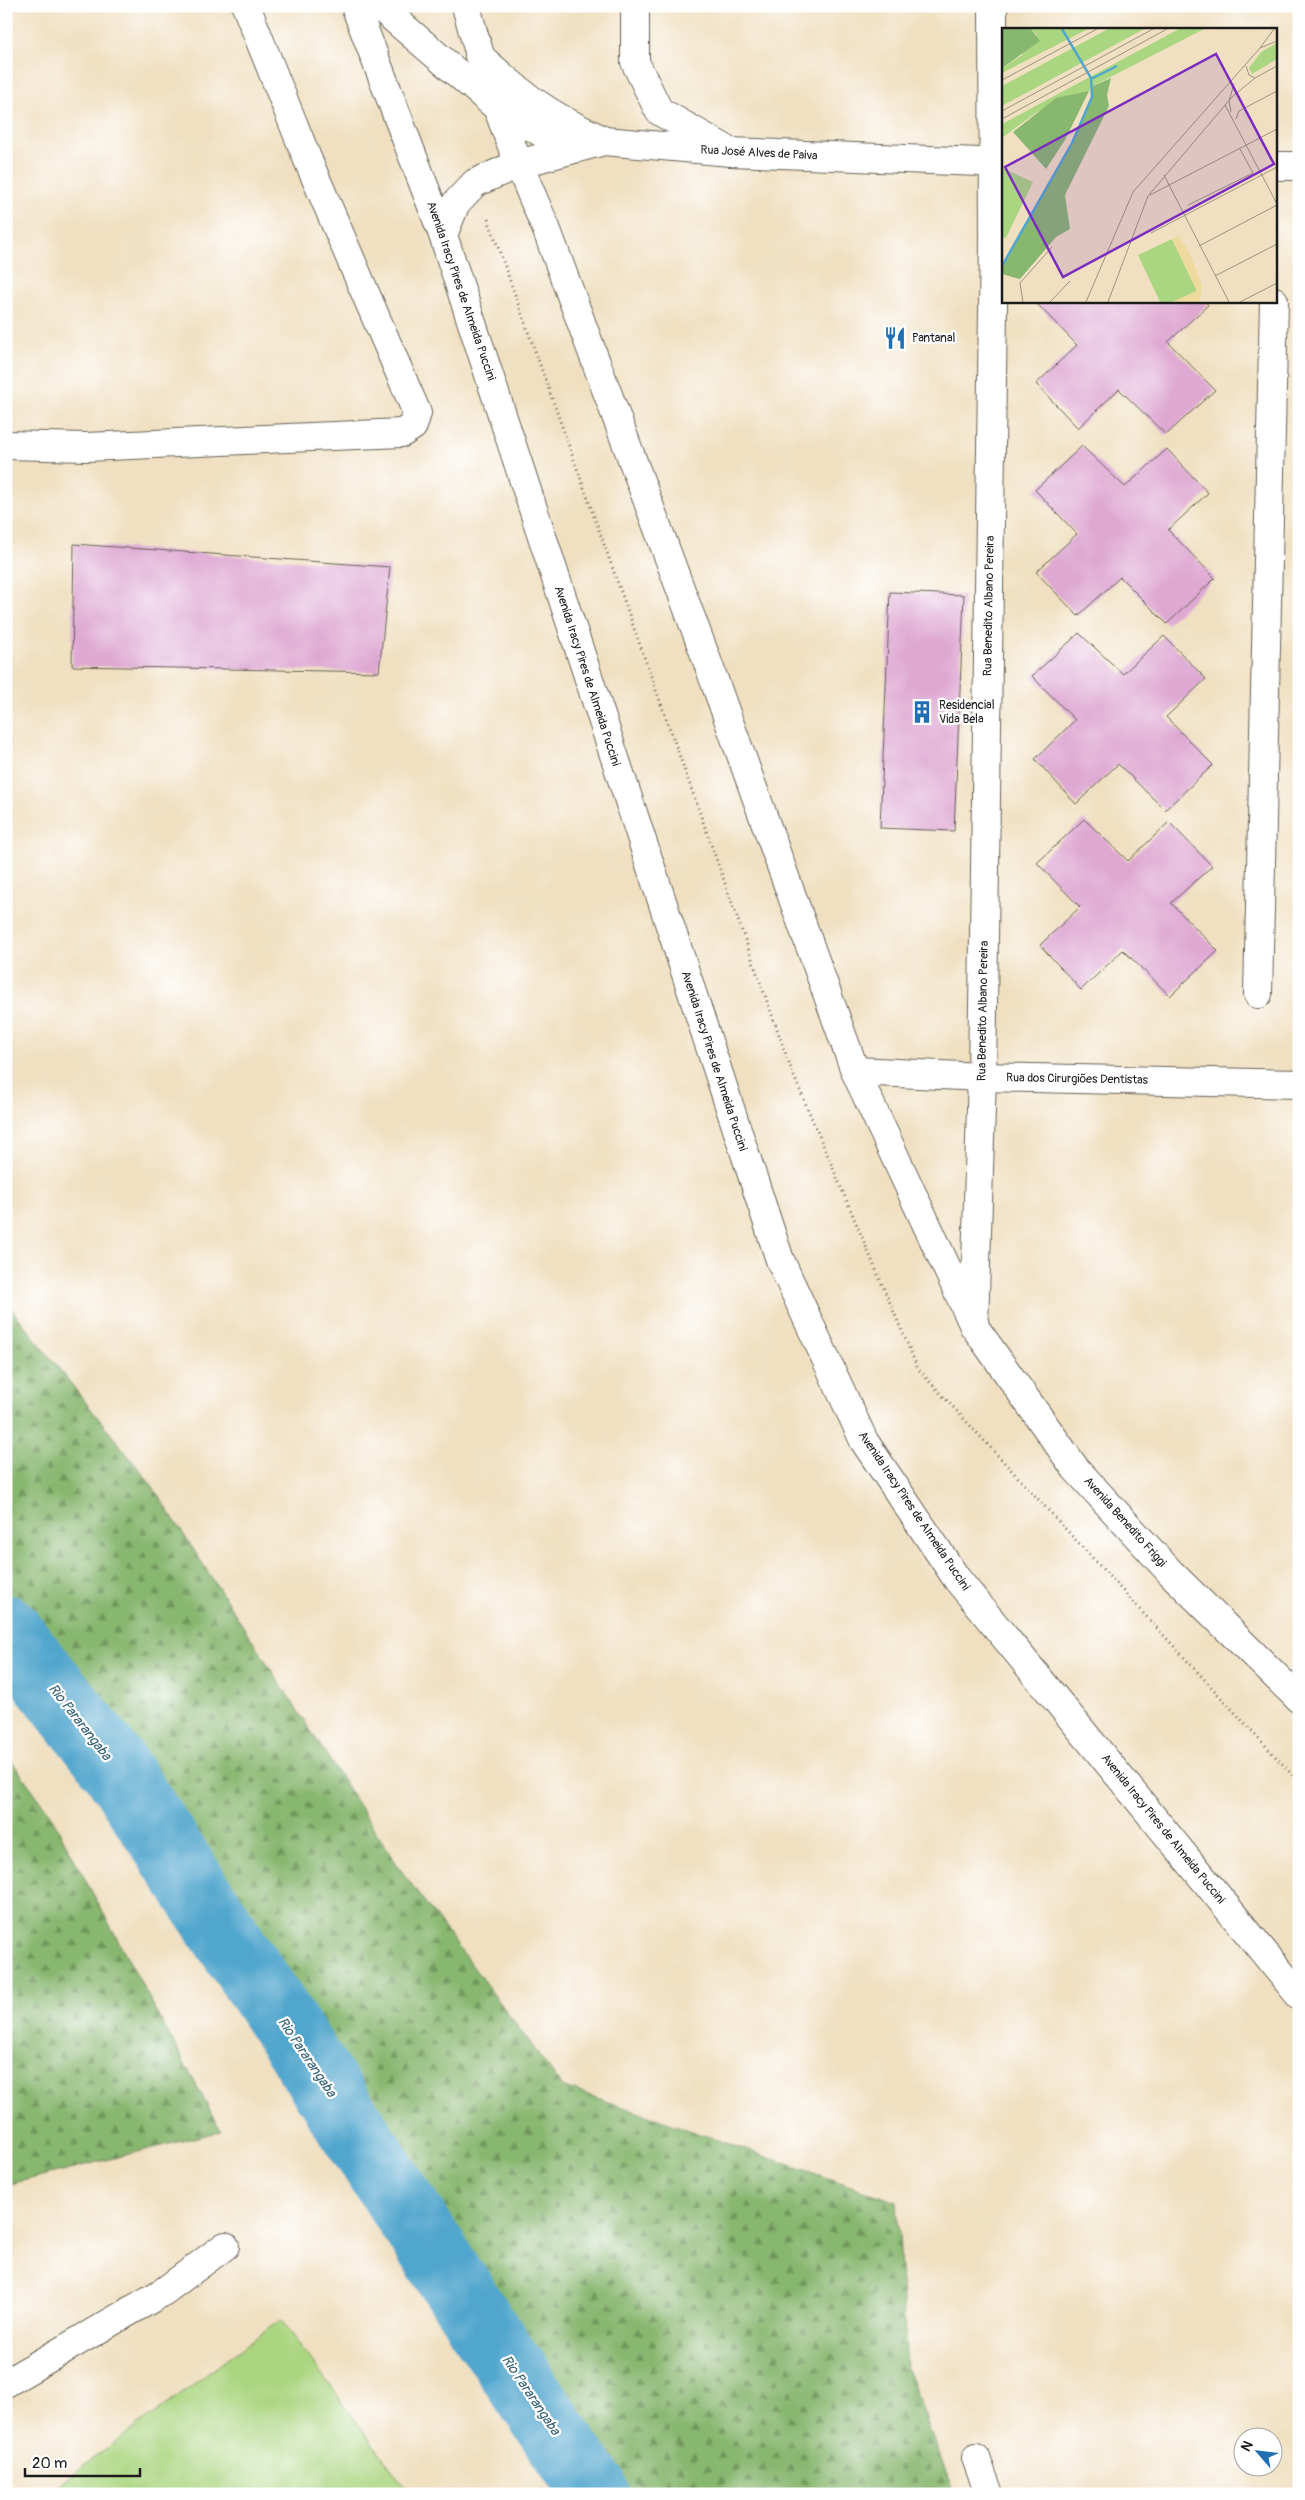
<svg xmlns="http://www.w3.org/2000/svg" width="1305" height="2500" viewBox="0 0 1305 2500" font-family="Pangolin,sans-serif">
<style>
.grass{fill:#abd681;stroke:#64794e}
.forest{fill:url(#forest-firs);stroke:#526a46}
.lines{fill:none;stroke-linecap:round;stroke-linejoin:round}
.river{stroke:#51a6cd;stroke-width:69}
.building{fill:#dea8d3}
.minor-casing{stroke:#666156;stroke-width:30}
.major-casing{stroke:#666156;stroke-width:30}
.path{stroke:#666156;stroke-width:3;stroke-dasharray:1 4;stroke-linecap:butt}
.minor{stroke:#fff;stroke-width:28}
.major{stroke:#fff;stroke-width:28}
.labels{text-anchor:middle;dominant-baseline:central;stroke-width:4.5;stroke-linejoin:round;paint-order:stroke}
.street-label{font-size:12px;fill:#1c1c1c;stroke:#fff}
.poi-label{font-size:12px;fill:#1c1c1c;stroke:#fff;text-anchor:start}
.water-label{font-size:14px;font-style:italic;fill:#366174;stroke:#fff}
.inset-river{fill:none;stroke:#51a6cd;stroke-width:2.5}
.inset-road{fill:none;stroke:#9b927f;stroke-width:1}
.view{fill:#7b2cbf;fill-opacity:0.15;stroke:#7b2cbf;stroke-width:2.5}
.inset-edge{fill:none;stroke:#1c1c1c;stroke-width:2.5}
</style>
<defs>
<pattern id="forest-firs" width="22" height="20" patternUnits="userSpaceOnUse" patternTransform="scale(1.25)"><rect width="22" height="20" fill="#88b76f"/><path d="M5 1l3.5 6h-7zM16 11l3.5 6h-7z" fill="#6e945a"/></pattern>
</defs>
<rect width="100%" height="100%" fill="#fff"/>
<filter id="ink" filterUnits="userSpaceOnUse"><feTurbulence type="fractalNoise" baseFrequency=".02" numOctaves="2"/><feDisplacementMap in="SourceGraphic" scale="10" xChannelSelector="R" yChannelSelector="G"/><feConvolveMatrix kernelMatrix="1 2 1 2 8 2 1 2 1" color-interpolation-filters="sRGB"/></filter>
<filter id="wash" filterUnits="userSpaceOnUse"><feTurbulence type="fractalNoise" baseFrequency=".0096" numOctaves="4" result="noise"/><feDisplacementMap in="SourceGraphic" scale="20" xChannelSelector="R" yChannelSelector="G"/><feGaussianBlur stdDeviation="1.12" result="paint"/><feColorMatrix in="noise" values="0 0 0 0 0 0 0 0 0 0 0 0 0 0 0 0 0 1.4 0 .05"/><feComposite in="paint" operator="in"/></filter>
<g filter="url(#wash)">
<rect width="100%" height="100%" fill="#f0e0c1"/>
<path class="grass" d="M281,2319L410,2494H46Z"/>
<g class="forest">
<path d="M6,1302L153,1487L400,1869L562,2086L897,2202L907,2369L954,2494H592L115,1767L6,1629Z"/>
<path d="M6,1753L50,1814L221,2131L6,2185Z"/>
</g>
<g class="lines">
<path class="river" d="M6,1629L115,1767L483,2327L596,2494"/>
</g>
<g id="blocks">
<g class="building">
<path d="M1034,301H1205L1208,305L1168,342L1215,390L1166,435L1119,389L1078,428L1036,384L1077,345Z"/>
<path d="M1082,446L1125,487L1167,449L1208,493L1168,530L1215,578L1167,624L1120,577L1078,616L1036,572L1077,534L1035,490Z"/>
<path d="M74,544L390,567L379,672L72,666Z"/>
<path d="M890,592L964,595L954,831L880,828Z"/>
<path d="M1079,633L1123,674L1164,636L1206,679L1166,717L1213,765L1165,810L1118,764L1076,804L1035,759L1075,720L1032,676Z"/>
<path d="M1084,819L1128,861L1169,822L1212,866L1171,903L1218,951L1170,996L1123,950L1081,990L1040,945L1080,907L1037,863Z"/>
</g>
</g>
</g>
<g filter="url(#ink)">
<use href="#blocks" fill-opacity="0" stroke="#666156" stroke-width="1"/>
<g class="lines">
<defs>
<g id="minor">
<path d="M635,6V62L659,111L722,147"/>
<path d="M479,56C520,93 547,115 599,138"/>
<path d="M518,164L604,141L731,152L1004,163"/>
<path d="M1276,166H1299"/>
<path d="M6,445L86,447L402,433L413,426L417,413L307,158L246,6"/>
<path d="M1258,994L1274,301"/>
<path d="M855,1071L982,1077L1299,1084"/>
<path d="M974,1326L982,1077L994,239L993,6"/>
<path d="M6,2383L163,2292L225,2246"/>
<path d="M976,2458L989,2494"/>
</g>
<g id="major">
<path d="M355,6L443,235L780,1260L864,1441L957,1579L1299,1995"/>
<path d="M379,6L498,108L544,134L604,141"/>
<path d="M466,6C486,83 514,156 546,228L705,655L855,1071L974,1326L1075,1468L1171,1573L1299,1699"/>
<path d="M443,235L456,203L475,183L518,164"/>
</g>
</defs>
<use href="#minor" class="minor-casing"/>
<use href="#major" class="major-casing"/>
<path class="path" d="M488,219L793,1074L918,1369L1299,1782"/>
<use href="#minor" class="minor"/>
<use href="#major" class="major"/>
</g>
</g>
<defs>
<symbol id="restaurant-bare" viewBox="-9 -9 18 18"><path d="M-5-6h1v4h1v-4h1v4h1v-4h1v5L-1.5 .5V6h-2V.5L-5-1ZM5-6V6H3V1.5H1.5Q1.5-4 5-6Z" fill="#1f6fb2" stroke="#fff" stroke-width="2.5" paint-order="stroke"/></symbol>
<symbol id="building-bare" viewBox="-9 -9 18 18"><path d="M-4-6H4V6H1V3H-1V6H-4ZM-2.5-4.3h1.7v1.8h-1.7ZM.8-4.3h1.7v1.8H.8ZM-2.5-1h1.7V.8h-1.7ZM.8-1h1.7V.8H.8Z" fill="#1f6fb2" stroke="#fff" stroke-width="2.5" paint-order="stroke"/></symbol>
</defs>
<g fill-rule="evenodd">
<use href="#restaurant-bare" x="879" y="322" width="32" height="32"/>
<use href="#building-bare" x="906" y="696" width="32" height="32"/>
</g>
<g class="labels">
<g class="street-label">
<text transform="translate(759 153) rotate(3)">Rua José Alves de Paiva</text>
<text transform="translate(461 291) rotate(71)">Avenida Iracy Pires de Almeida Puccini</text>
<text transform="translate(989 606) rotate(-89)">Rua Benedito Albano Pereira</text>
<text transform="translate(587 676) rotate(72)">Avenida Iracy Pires de Almeida Puccini</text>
<text transform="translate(983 1011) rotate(-89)">Rua Benedito Albano Pereira</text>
<text transform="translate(714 1061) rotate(72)">Avenida Iracy Pires de Almeida Puccini</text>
<text transform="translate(1077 1079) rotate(1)">Rua dos Cirurgiões Dentistas</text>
<text transform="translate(914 1511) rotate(56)">Avenida Iracy Pires de Almeida Puccini</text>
<text transform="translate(1125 1522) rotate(48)">Avenida Benedito Friggi</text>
<text transform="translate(1163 1829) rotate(51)">Avenida Iracy Pires de Almeida Puccini</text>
</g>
<g class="poi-label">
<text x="912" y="338">Pantanal</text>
<text x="939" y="705">Residencial<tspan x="939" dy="14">Vida Bela</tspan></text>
</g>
<g class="water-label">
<text transform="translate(80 1722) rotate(52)">Rio Pararangaba</text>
<text transform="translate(307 2057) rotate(56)">Rio Pararangaba</text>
<text transform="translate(531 2395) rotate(56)">Rio Pararangaba</text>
</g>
</g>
<g transform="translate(1002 28)">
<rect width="275" height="275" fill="#f0e0c1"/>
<path d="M29,1H86L0,45V40L19,28L35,7ZM106,1H142L0,78V58ZM177,1H202L89,59L87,63L35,84L0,110V96ZM275,15V31L250,46L247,40L259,24ZM0,140L31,154L4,210L0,209ZM170,211L195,263L170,274H158L136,227Z" fill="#abd681"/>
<path d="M0,1H29L38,13L0,40ZM109,50L105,67L107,78L63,167L68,201L54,209L18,251L0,246V238L70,115L90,69L89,59ZM87,63L63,112L44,141L11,104L54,70Z" fill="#88b76f"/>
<path d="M177,208L187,224L200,257L198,274H170L195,263L170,211Z" fill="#eeda9e"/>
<path class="inset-river" d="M89,51L115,38M0,238L70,115L90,69L89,50L60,1"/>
<path class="inset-road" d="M258,20L272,1M244,38L247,47L253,50M0,52L95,1M223,77L275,176M0,83L151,1M229,84L227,73L232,56M0,91L165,1M234,91L237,83L275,63M162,147L227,274M148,167L275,101M186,177L251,145L238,121M149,205L275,139M197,218L275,177M213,248L275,216M21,274L18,255L50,219M48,274L68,253M84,274L131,164L258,20L275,13M106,274L146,168L230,69L253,50L275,38M238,274L275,255"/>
<path class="view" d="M214,26L272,136L61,249L3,139Z"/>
<rect width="275" height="275" class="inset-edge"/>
</g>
<rect width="1305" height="2500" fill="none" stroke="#fff" stroke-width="25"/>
<g transform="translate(1258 2452) rotate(298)"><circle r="24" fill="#ffffff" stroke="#a4a4a4"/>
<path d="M0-4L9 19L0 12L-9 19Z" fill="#1f6fb2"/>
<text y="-8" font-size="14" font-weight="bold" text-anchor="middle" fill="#1c1c1c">N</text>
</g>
<path d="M25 2468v8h115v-8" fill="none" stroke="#1c1c1c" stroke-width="2.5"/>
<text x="32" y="2468" font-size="15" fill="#1c1c1c" stroke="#ffffff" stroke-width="4" paint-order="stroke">20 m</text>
</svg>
